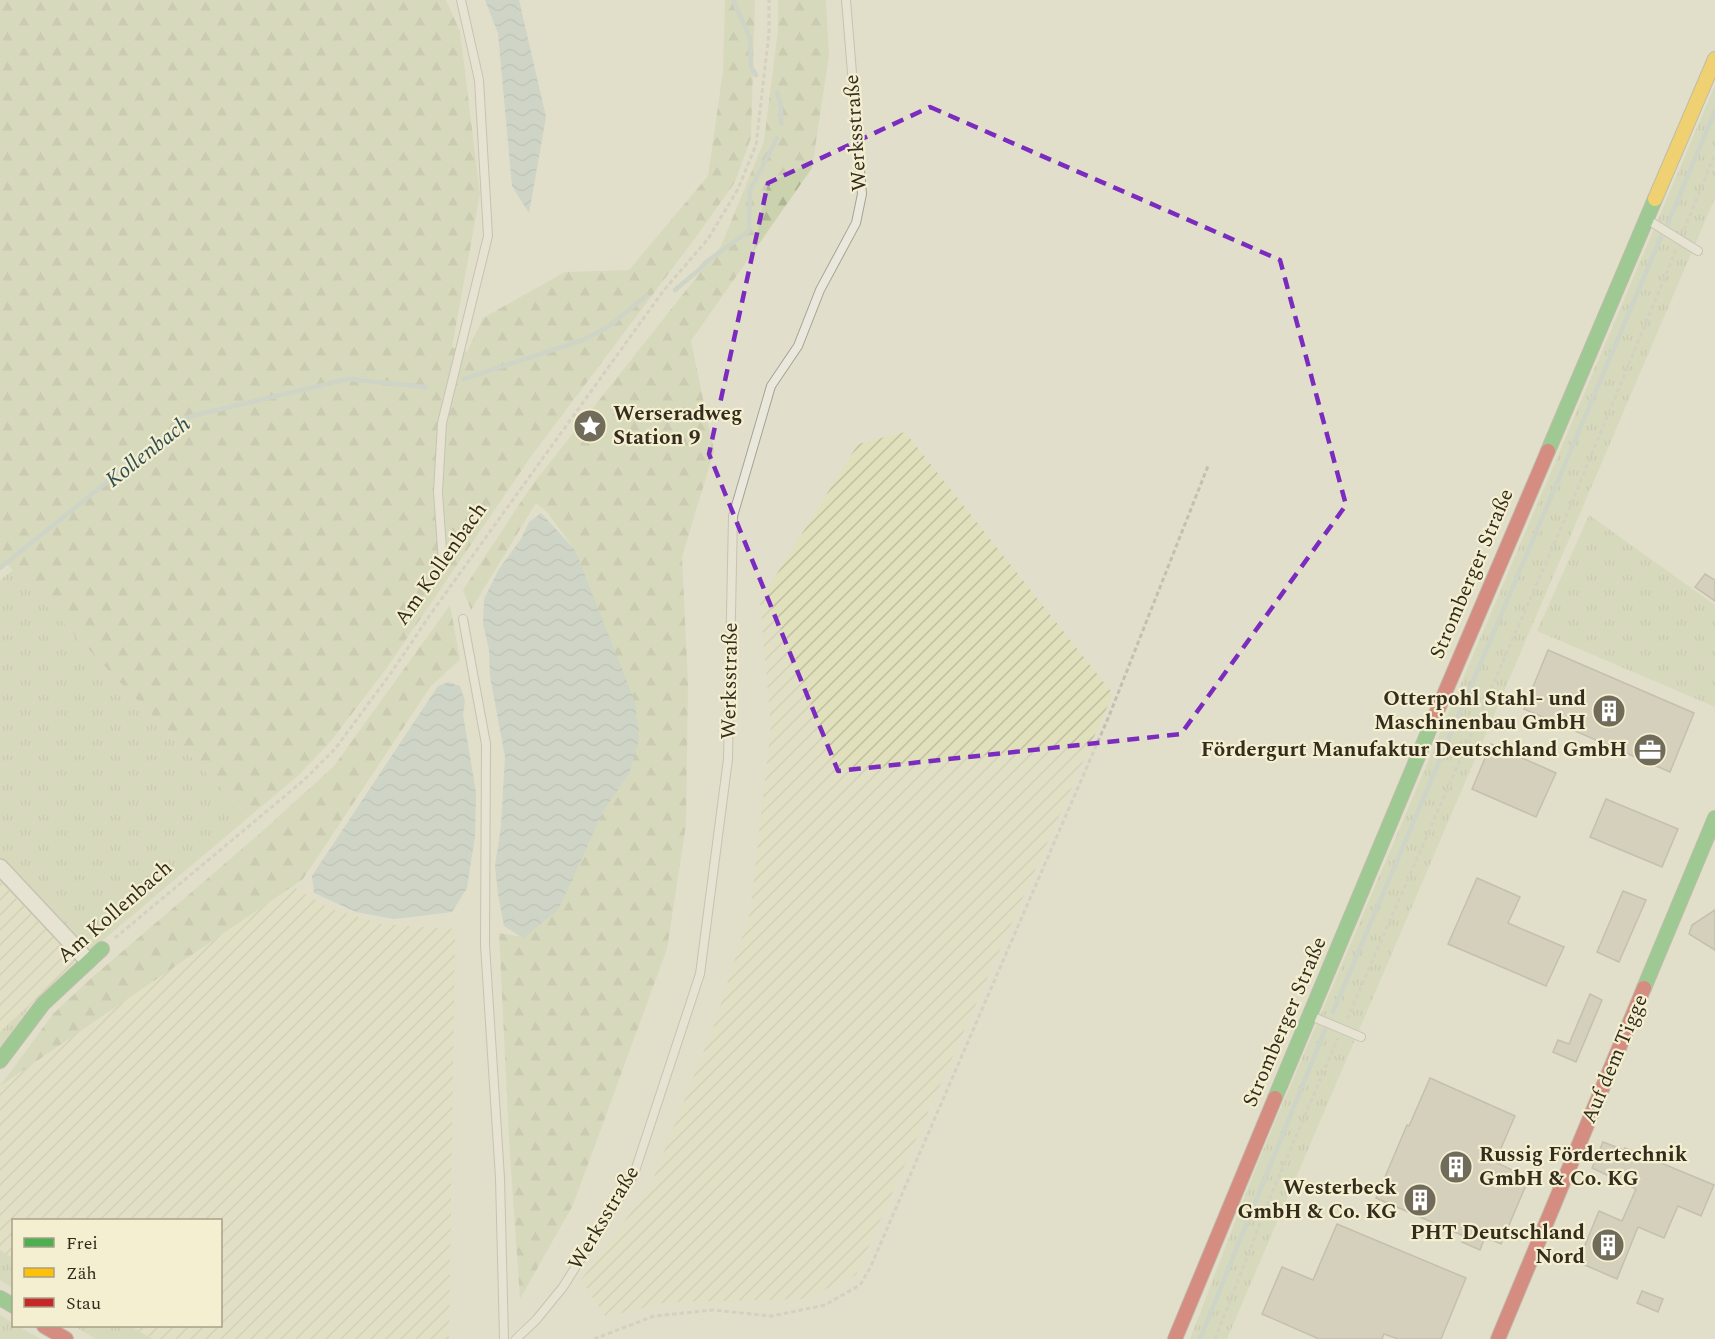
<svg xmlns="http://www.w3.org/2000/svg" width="1715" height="1339" viewBox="0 0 1715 1339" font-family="Spectral,serif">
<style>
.farmland{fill:url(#farmland-furrows)}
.grass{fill:url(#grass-tufts)}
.forest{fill:url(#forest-firs)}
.water{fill:url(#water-waves)}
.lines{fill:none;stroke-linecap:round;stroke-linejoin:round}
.stream{stroke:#b6c7c0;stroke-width:4.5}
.building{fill:#c5beac;stroke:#a19b8b;stroke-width:1.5}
.lane-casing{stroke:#a6a294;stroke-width:10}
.street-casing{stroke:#a6a294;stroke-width:18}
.fast-casing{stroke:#969284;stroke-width:16}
.slow-casing{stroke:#969284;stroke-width:16}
.jam-casing{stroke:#969284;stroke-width:16}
.path{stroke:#c2c0b3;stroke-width:3;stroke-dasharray:4.5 3;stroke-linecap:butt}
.lane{stroke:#eae8dc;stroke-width:8}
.street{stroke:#eae8dc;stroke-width:15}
.fast{stroke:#4caf50;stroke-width:14}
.slow{stroke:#ffc107;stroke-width:14}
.jam{stroke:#c62828;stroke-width:14}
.path-bridge{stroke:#c2c0b3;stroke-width:3;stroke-dasharray:4.5 3;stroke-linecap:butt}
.marked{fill:none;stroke:#7b2cbf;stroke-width:4.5;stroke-dasharray:12 8;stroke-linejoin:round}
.labels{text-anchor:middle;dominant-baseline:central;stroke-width:4.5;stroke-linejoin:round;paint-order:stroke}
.street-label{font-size:21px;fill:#342c1d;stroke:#f3efd0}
.poi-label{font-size:21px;font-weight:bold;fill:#342c1d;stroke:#f3efd0;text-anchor:end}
.water-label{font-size:22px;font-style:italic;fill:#2e4e53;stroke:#f3efd0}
</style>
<defs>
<pattern id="farmland-furrows" width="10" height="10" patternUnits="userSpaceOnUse" patternTransform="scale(1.5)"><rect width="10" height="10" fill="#e0e0bc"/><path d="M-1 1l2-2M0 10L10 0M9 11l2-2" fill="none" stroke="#c1c0a1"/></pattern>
<pattern id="grass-tufts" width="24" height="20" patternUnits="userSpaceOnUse" patternTransform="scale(1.5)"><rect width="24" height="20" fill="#cbd2ae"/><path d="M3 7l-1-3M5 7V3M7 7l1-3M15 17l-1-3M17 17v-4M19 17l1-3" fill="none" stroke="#afb495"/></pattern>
<pattern id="forest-firs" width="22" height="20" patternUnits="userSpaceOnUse" patternTransform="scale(1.5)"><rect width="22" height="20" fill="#cbd2ae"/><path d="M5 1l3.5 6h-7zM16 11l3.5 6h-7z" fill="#afb495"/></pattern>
<pattern id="water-waves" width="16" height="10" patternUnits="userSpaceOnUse" patternTransform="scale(1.5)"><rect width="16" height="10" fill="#b6c7c0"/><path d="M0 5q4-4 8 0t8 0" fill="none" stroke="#9daba5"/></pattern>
</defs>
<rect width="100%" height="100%" fill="#e1dfcb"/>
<g class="farmland">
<path d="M905,432L1113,694L856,1275L804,1299L667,1302L606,1317L581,1280L650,1187L713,1028L750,913L771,727L760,601L858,444Z"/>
<path d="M0,881L77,962L0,1032Z"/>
<path d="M292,886L329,908L381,924L455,929L449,1339H153L130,1326H220V1220H14L13,1258L0,1250V1085Z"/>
</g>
<g class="grass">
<path d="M1715,85V198L1227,1339H1190L1258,1162Z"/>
<path d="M1589,515L1715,605V707L1537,631Z"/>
<path d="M13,570L249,817L77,962L0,881V580Z"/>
<path d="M34,1000L0,1050V1032Z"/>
<path d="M0,1250L13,1258V1288L0,1280Z"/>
<path d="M0,1315L13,1323L14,1326H18L41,1339H0Z"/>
<path d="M74,1326H130L153,1339H96Z"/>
</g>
<g class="forest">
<path d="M0,0H446L460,31L480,194L452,347L467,352L483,318L565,272L629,270L708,176L723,71L725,0H755L751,138L735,182L699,233L530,458L386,669L331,741L299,775L249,817L5,562L0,566Z"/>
<path d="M778,0H826L829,56L812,168L691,341L714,451L682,557L688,682L686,825L667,949L573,1205L520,1299L509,1140L499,933L523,937L589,842L604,810L629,774L575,550L547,512L536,503L471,610L463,590L532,485L721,246L764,141L778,29Z"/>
<path d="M450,605L460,660L431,686L303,879L0,1086L53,1014L88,981L257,836L334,766Z"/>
</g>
<g class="water">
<path d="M485,0H519L546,117L529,213L512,186L498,33Z"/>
<path d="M541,513L575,550L635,702L639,740L629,774L604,810L558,910L523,938L504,926L498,894L495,866L501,826L505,757L490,676L489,650L483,623L484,599L499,569L521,539L529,522Z"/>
<path d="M448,682L460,686L465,701L463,714L476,793L475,836L467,888L452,912L394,919L356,912L314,893L312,876L438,686Z"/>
</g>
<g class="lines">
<g class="stream">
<path d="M733,0L750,38L751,67L756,75"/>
<path d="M777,92L781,106V124"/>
<path d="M1668,223L1715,111"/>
<path d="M675,290L700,269L706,262L749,231L750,190L777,138"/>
<path d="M464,379L583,340L608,327L646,296"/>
<path d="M0,568L183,421L192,416L348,379L426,387"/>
<path d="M1333,1012L1661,237"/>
<path d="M1200,1339L1325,1030"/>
</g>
</g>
<g class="building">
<path d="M1705,574L1715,580V601L1695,587Z"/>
<path d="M1548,650L1694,713L1670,772L1524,709Z"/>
<path d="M1491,744L1556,773L1536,817L1472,789Z"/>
<path d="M1606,799L1678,829L1662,867L1590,837Z"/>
<path d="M1477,878L1520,897L1508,923L1564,947L1546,986L1448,944Z"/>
<path d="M1623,891L1646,900L1619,962L1597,952Z"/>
<path d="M1715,910V950L1689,934L1692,925Z"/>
<path d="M1590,994L1602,1000L1576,1062L1553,1052L1558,1040L1569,1044Z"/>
<path d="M1430,1078L1515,1116L1495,1162L1529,1178L1501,1244L1485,1237L1480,1250L1462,1242L1464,1236L1376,1198L1407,1125L1409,1126Z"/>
<path d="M1603,1142L1624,1150L1625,1148L1714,1185L1701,1216L1678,1206L1664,1238L1638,1227L1617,1279L1578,1262L1599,1211L1622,1221L1636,1189L1592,1168Z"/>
<path d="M1337,1224L1466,1278L1441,1339H1398L1384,1334L1382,1339H1319L1262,1314L1282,1267L1313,1280Z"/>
<path d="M1642,1291L1663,1299L1658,1312L1637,1303Z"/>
</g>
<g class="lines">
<defs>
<g id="lane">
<path d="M1648,220L1698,251"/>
<path d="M443,563L438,492L442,423L488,236L479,80L461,0"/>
<path d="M463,619L486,744L485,945L500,1178L504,1339"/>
<path d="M1311,1016L1361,1037"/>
<path d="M516,1339L536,1320L563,1287L634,1174L700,974L728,759L733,516L771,386L798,346L820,290L856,223L862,194L846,0"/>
</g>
<path id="street" d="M0,867L88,961"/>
<g id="fast">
<path d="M1548,451L1655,199"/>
<path d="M1644,988L1715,818"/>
<path d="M0,1061L43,1004L102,949"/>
<path d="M1275,1098L1432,723"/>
<path d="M0,1298L14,1306"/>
</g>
<path id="slow" d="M1655,199L1715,59"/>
<g id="jam">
<path d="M1432,723L1548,451"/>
<path d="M44,1326L66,1339"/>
<path d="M1175,1339L1275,1098"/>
<path d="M1498,1339L1644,988"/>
</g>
</defs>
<use href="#lane" class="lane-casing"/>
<use href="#street" class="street-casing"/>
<use href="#fast" class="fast-casing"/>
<use href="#slow" class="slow-casing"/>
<use href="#jam" class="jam-casing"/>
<g class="path">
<path d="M1684,230L1715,154"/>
<path d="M476,551L664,290L708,239L738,189L756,145L769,33V0"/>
<path d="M115,938L304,780L335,749L391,673L432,612"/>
<path d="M1347,1019L1562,526L1676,250"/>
<path d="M594,1339L654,1316L713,1310L772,1316L825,1305L860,1285L870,1268L1109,716L1208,466"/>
<path d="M1215,1339L1274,1188L1338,1038"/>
</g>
<use href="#lane" class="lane"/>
<use href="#street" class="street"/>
<use href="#fast" class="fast"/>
<use href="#slow" class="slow"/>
<use href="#jam" class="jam"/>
<path class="path-bridge" d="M432,612L476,551"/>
</g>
<path d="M0 0H1715V1339H0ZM930,107L1280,260L1346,505L1181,734L838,771L709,454L768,183Z" fill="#e1dfcb" fill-opacity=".55" fill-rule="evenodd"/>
<path class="marked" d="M930,107L1280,260L1346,505L1181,734L838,771L709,454L768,183Z"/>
<defs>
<symbol id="sight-disc" viewBox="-11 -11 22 22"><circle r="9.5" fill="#716b5a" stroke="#f3efd0"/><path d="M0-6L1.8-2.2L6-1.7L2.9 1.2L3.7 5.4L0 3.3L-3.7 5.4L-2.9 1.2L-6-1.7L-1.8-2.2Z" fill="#fff"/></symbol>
<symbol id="building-disc" viewBox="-11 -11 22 22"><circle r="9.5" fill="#716b5a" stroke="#f3efd0"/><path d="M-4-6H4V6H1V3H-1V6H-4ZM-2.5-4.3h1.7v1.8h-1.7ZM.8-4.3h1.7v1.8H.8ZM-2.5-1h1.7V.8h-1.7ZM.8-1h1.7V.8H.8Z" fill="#fff"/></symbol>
<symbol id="office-disc" viewBox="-11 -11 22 22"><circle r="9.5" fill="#716b5a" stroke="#f3efd0"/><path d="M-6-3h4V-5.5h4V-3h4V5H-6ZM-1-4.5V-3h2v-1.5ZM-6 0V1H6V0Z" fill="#fff"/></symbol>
</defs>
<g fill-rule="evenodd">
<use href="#sight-disc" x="571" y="407" width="38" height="38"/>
<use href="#building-disc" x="1590" y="692" width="38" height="38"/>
<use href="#office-disc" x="1631" y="731" width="38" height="38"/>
<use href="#building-disc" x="1437" y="1148" width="38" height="38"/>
<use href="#building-disc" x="1401" y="1181" width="38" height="38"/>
<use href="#building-disc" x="1589" y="1226" width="38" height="38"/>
</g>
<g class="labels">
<g class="street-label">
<text transform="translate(856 133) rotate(-94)">Werksstraße</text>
<text transform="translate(441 564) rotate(-55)">Am Kollenbach</text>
<text transform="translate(1472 574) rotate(-67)">Stromberger Straße</text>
<text transform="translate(730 681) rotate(-89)">Werksstraße</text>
<text transform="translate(115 912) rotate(-41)">Am Kollenbach</text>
<text transform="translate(1285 1022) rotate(-67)">Stromberger Straße</text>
<text transform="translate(1615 1059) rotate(-67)">Auf dem Tigge</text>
<text transform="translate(604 1218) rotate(-59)">Werksstraße</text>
</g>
<g class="poi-label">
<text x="613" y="414" text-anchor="start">Werseradweg<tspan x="613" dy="24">Station 9</tspan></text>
<text x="1586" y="699">Otterpohl Stahl- und<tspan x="1586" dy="24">Maschinenbau GmbH</tspan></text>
<text x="1627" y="750">Fördergurt Manufaktur Deutschland GmbH</text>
<text x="1479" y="1155" text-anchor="start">Russig Fördertechnik<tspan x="1479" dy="24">GmbH &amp; Co. KG</tspan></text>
<text x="1397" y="1188">Westerbeck<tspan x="1397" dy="24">GmbH &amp; Co. KG</tspan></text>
<text x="1585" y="1233">PHT Deutschland<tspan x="1585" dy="24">Nord</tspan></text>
</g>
<g class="water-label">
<text transform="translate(148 452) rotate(-38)">Kollenbach</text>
</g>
</g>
<rect x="12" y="1219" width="210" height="108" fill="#f3efd0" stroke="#a7a188" stroke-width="1.5"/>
<rect x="24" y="1238" width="30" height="9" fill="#4caf50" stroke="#a7a188" stroke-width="1.5"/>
<text x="66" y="1249" font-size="18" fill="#342c1d">Frei</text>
<rect x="24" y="1268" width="30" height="9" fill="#ffc107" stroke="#a7a188" stroke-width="1.5"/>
<text x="66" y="1279" font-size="18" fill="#342c1d">Zäh</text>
<rect x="24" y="1298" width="30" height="9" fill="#c62828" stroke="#a7a188" stroke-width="1.5"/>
<text x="66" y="1309" font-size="18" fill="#342c1d">Stau</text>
</svg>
